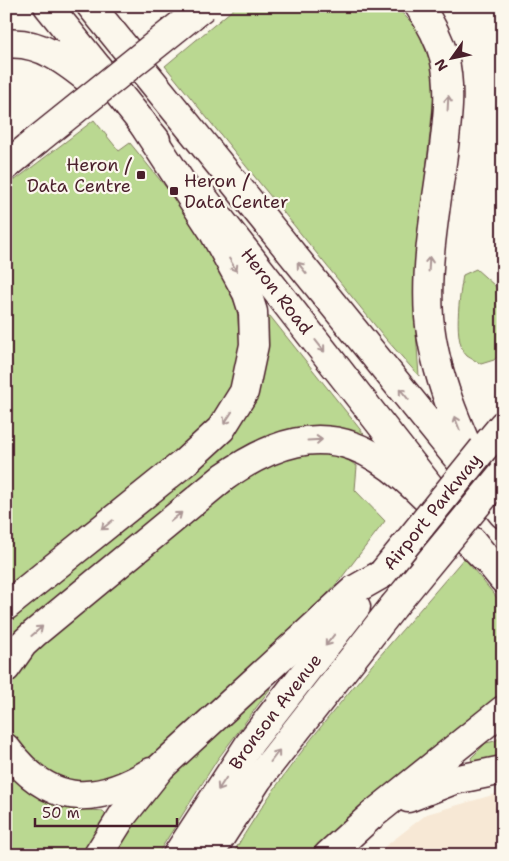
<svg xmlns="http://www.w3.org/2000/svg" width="509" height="861" viewBox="0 0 509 861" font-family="'Shantell Sans',sans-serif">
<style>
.built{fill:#f7e8d5}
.green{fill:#bad891;stroke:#827c5e}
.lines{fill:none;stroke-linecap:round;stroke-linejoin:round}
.primary-casing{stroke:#4a1f2b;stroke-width:31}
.trunk-casing{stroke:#4a1f2b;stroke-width:31}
.primary{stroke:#fbf7ec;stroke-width:28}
.trunk{stroke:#fbf7ec;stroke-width:28}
.trunk-bridge-casing{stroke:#4a1f2b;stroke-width:31;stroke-linecap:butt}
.trunk-bridge{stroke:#fbf7ec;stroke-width:28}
.oneway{stroke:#ab9695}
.poi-dot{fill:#4a1f2b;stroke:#fbf7ec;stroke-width:2}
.labels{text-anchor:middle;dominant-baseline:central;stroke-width:4.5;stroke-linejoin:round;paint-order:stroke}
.poi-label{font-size:18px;fill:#4a1f2b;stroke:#fbf7ec;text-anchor:end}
.street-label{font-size:18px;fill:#4a1f2b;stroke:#fbf7ec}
</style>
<rect width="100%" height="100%" fill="#fbf7ec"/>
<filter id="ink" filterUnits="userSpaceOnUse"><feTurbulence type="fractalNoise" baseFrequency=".02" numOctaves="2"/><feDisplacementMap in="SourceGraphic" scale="10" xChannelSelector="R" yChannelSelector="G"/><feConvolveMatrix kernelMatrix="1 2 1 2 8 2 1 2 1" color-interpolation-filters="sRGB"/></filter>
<g filter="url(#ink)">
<path class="built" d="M503,792V855H374L427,814Z"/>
<g class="green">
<path d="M237,6H395L416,27L432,65L434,96L416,263V332L419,376L386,339L165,66Z"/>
<path d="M94,120L119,151L130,143L204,234L237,308L240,346L231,396L194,442L6,596V187Z"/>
<path d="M476,269L503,293V351L494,360L481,364C477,361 471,359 467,356C452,342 460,294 463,275Z"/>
<path d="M270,316L367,438L290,433L6,650V617L205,457L266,318Z"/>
<path d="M324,450L343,457L357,466L355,490L385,521L339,581L305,618L156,756L90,787L49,776L15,740L10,727L8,713L10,695L13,678L28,655L253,470L288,453Z"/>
<path d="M464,558L503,605V696L365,809L315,855H232C295,746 384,653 464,558Z"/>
<path d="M265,684L270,689L217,760L157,855H109L160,785Z"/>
<path d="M503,735V762L473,764L471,758L486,743L495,741Z"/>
<path d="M6,765L39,796L68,808L103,811L106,816L87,855H6Z"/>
</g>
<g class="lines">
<defs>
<g id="primary">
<path d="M48,6L156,140"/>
<path d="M91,6L503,514"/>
<path d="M6,44C43,40 73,67 99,88"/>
<path id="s1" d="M202,196L444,505"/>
<path d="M472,541L503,579"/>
</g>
<g id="trunk">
<path d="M419,6C430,22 439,38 444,57C452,89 447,122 443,155C436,208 425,263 429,317C435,382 464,440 491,499"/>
<path d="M6,166L36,141"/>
<path d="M483,449L503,425"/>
<path d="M6,606L185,462L221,429L244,392L254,345L253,312L247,293L213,231L141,121"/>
<path d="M6,668L23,644L35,633L224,477C348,389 400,475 486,559"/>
<path d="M6,748C48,805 93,807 151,772"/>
<path d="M408,798L454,780L503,770"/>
<path d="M98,855L123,815L161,767L354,590L382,574"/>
<path id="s2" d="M177,855L250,743L356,607"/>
<path d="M209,855L258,779L393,607"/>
<path d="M328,855L371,816L503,710"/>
</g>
</defs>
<use href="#primary" class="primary-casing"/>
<use href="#trunk" class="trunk-casing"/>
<use href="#primary" class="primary"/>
<use href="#trunk" class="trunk"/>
<defs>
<g id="trunk-bridge">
<path d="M36,141L204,6"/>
<path id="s3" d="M382,574L483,449"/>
<path d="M393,607L503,473"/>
</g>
</defs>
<use href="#trunk-bridge" class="trunk-bridge-casing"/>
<use href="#trunk-bridge" class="trunk-bridge"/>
</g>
<defs><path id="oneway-shaft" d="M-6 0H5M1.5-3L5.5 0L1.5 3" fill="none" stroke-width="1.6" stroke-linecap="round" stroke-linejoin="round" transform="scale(1.25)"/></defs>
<g class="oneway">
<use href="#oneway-shaft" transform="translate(448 103) rotate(-87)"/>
<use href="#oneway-shaft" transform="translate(429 264) rotate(-87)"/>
<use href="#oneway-shaft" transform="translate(233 265) rotate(59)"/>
<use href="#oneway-shaft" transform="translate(302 268) rotate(-129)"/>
<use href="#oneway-shaft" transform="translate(320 346) rotate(52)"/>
<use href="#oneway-shaft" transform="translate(404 394) rotate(-129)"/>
<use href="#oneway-shaft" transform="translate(228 418) rotate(123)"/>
<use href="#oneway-shaft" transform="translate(457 423) rotate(-111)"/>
<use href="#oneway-shaft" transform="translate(315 440) rotate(-3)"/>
<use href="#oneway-shaft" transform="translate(176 517) rotate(-39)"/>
<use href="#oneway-shaft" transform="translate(107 525) rotate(141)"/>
<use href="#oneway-shaft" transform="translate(37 631) rotate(-41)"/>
<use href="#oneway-shaft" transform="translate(330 640) rotate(128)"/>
<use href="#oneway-shaft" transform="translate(275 756) rotate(-53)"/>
<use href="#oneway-shaft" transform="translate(222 784) rotate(123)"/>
</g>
</g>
<g class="poi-dot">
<rect x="136" y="170" width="10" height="10" rx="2.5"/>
<rect x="169" y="186" width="10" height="10" rx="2.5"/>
</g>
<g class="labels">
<g class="poi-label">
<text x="131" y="165">Heron /<tspan x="131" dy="21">Data Centre</tspan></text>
<text x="184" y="181" text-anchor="start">Heron /<tspan x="184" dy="21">Data Center</tspan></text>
</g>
<g class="street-label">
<text stroke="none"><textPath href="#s1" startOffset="121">Heron Road</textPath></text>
<text stroke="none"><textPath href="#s3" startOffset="80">Airport Parkway</textPath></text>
<text stroke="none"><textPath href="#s2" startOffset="174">Bronson Avenue</textPath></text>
</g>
</g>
<rect width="509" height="861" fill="none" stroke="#fbf7ec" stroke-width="25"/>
<rect x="12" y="12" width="484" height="836" fill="none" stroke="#4a1f2b" stroke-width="2" filter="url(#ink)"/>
<g transform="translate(452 58) rotate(237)" stroke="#fbf7ec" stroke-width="4" paint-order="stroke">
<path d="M0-4L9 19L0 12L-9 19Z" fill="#4a1f2b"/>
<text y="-8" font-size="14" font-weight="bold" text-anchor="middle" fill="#4a1f2b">N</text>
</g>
<path d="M35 818v8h142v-8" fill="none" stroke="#4a1f2b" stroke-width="2.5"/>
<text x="42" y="818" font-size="15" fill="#4a1f2b" stroke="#fbf7ec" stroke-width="4" paint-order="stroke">50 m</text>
</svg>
